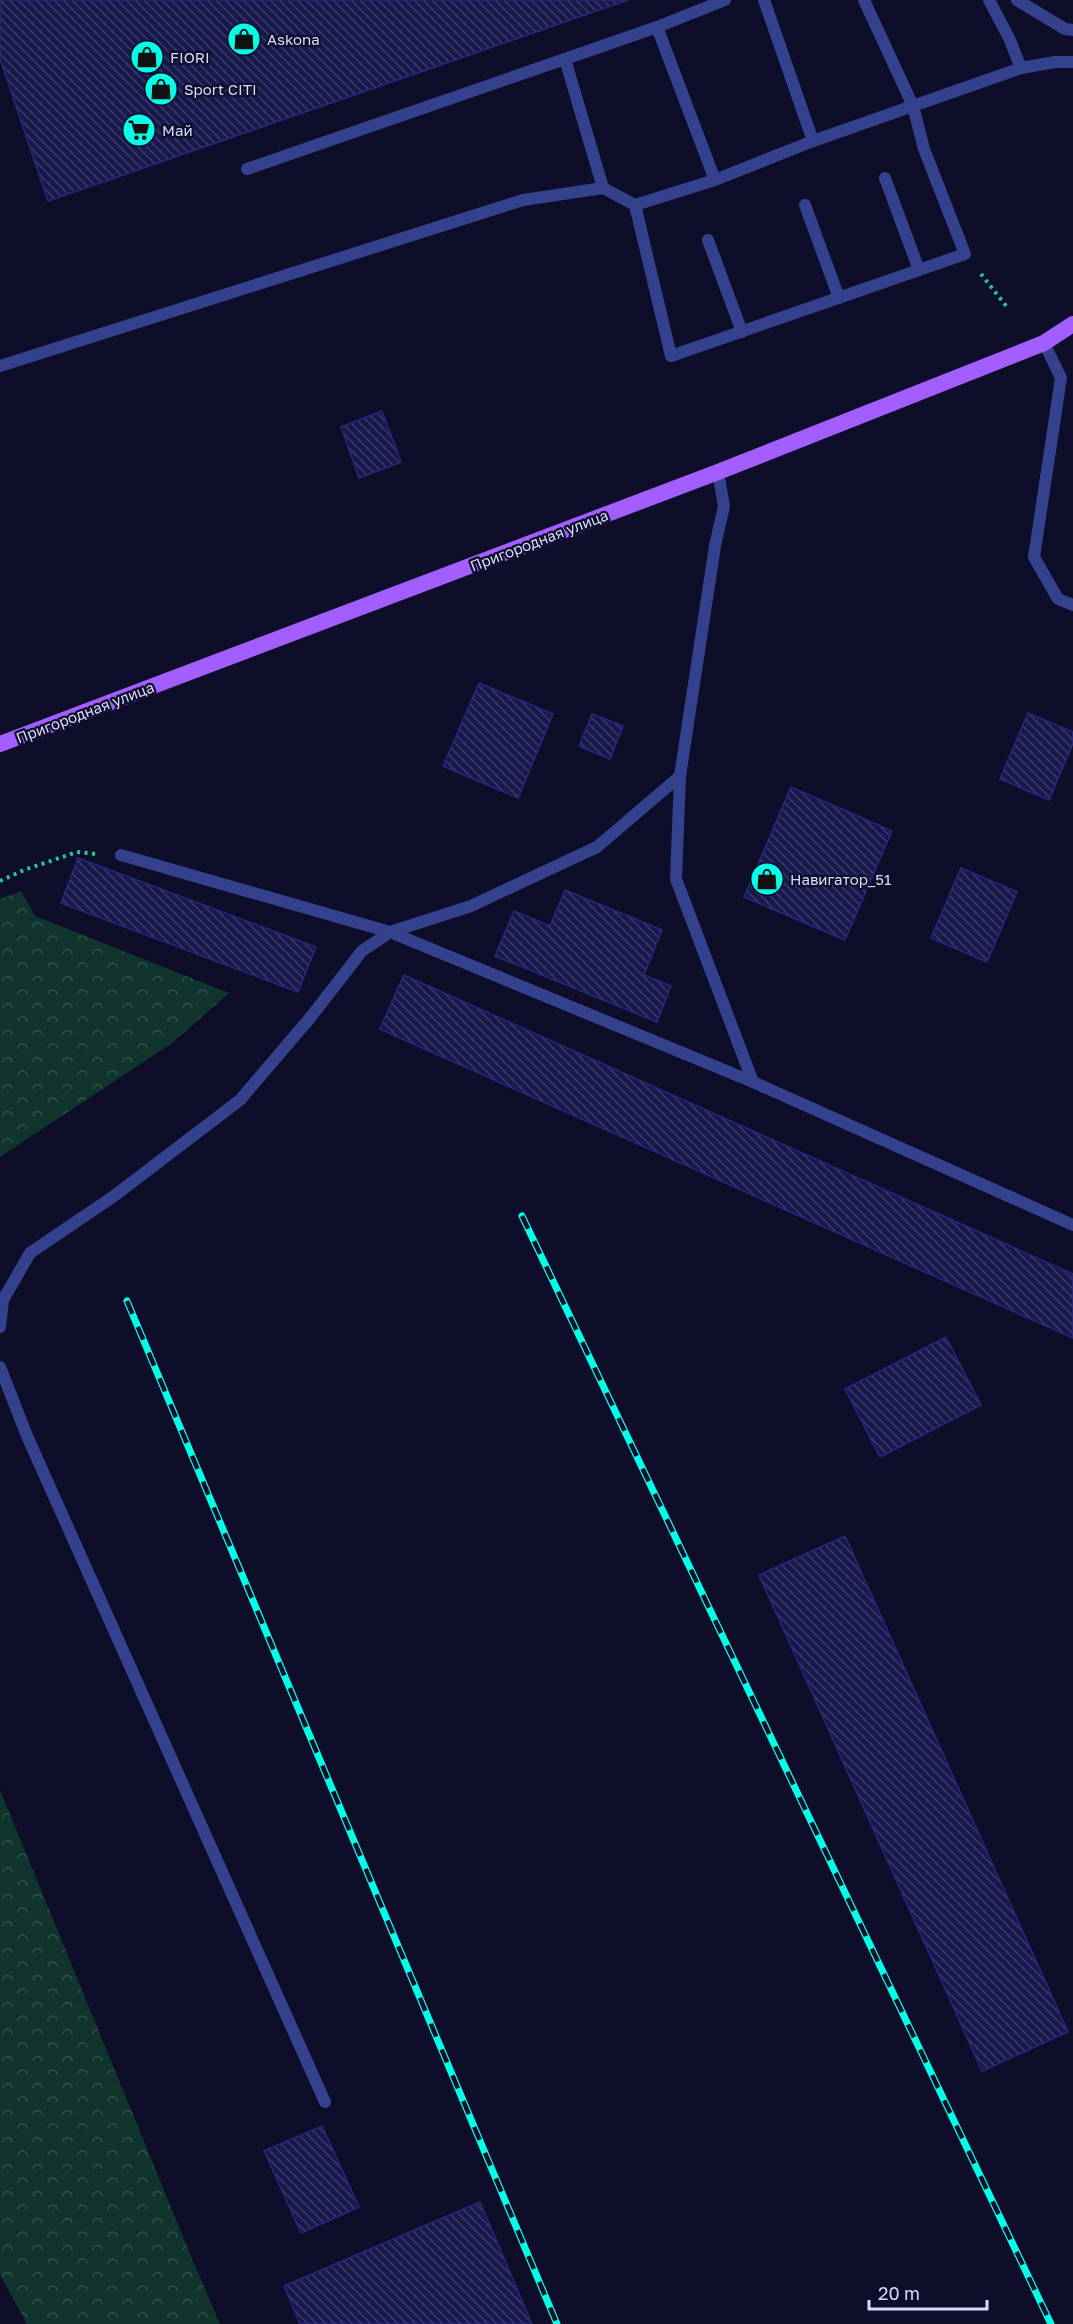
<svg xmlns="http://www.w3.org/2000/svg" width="1073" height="2324" viewBox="0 0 1073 2324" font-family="'Golos Text',sans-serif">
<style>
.forest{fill:url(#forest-crowns)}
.building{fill:url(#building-back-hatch);stroke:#27277c;stroke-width:1.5}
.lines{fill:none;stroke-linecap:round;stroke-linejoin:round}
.path{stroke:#23c79d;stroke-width:4;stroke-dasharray:3 4.5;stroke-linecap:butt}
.service{stroke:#34428e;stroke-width:12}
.primary{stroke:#a35eff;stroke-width:16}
.rail-casing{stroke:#03ffe7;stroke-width:7}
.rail{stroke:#0e0e2a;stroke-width:4.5;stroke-dasharray:14;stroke-linecap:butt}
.labels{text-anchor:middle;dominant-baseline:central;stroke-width:4.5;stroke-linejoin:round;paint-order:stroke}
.poi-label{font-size:15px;fill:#d7daff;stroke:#0e0e2a;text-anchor:start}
.street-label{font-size:15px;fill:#d7daff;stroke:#0e0e2a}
</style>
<defs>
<pattern id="forest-crowns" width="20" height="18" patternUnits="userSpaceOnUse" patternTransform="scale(1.5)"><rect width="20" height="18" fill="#10352c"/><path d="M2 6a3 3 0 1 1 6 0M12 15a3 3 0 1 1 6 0" fill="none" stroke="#32524c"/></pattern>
<pattern id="building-back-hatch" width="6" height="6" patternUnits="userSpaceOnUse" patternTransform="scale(1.5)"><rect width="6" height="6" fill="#18184d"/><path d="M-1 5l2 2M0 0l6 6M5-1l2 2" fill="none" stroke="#393968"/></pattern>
</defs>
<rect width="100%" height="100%" fill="#0e0e2a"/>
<g class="forest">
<path d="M21,891L35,916L229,993L172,1043L0,1157V899Z"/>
<path d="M0,1790L193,2261L220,2324H27L0,2275Z"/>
</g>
<g class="building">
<path d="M0,0H628L48,201L0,59Z"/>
<path d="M382,411L401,462L359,478L341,427Z"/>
<path d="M479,683L553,714L518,798L443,766Z"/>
<path d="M1028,713L1073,732V743L1049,800L1000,779Z"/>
<path d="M592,714L623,726L610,759L579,746Z"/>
<path d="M791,787L892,831L845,940L744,897Z"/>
<path d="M78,858L316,947L298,992L61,903Z"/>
<path d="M961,868L1017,892L987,962L931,938Z"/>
<path d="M565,890L662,930L644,975L671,986L657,1022L495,956L514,911L550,926Z"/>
<path d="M404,975L1073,1274V1338L380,1029Z"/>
<path d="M946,1337L981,1405L880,1457L845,1389Z"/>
<path d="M845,1536L1068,2032L982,2071L759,1575Z"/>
<path d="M322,2126L359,2207L301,2233L264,2151Z"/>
<path d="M480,2202L532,2324H300L284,2286Z"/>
</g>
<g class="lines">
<g class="path">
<path d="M981,274L1007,307"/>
<path d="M0,881L24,870L77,852L96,854"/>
</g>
<g class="service">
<path d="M764,0L813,141"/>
<path d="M989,0L1009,38L1021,68"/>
<path d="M1017,0L1065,29L1073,30"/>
<path d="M657,27L715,180"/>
<path d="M565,59L657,27L725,0"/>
<path d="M247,169L565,59L603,188L635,205L715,180L813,141L1021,68L1055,62H1073"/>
<path d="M885,178L919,270"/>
<path d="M635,205L671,356L965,254L924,149L913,106L864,0"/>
<path d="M805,205L839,298"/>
<path d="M708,240L742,332"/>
<path d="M1044,343L1061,378L1034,557L1058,599L1073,605"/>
<path d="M0,366L523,200L603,188"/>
<path d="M718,472L724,506L715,546L680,776L676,879L753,1082L1073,1225"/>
<path d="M121,855L390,932L753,1082"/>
<path d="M0,1327L3,1300L30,1253L114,1196L240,1100L310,1018L362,951L390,932L471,906L597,847L680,776"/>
<path d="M0,1367L27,1436L325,2102"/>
</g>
<path class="primary" d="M0,744L718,472L1044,343L1073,324"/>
<defs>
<g id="rail">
<path d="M522,1216L1051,2324"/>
<path d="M127,1301L557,2324"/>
</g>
</defs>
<use href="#rail" class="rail-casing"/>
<use href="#rail" class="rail"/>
</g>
<defs>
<symbol id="shop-disc" viewBox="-11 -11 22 22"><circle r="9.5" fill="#03ffe7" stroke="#0e0e2a"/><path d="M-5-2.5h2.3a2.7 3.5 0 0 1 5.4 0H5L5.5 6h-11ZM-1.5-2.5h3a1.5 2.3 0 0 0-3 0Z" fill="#111"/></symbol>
<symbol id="supermarket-disc" viewBox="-11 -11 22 22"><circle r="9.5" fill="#03ffe7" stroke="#0e0e2a"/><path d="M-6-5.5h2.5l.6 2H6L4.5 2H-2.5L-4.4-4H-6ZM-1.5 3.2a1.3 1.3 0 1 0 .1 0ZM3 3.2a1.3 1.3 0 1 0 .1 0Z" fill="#111"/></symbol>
</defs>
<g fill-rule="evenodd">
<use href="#shop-disc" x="225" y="20" width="38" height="38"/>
<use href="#shop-disc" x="128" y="38" width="38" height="38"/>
<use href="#shop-disc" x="142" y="70" width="38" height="38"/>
<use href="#supermarket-disc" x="120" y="111" width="38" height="38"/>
<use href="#shop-disc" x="748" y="860" width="38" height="38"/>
</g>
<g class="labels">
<g class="poi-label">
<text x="267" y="39">Askona</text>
<text x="170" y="57">FIORI</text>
<text x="184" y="89">Sport CITI</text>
<text x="162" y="130">Май</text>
<text x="790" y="879">Навигатор_51</text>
</g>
<g class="street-label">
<text transform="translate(539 540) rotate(-21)">Пригородная улица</text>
<text transform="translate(85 712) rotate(-21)">Пригородная улица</text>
</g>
</g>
<path d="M869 2300v9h118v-9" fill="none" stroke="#d7daff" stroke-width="3"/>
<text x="878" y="2300" font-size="18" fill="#d7daff" stroke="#0e0e2a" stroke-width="4.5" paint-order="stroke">20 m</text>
</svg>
